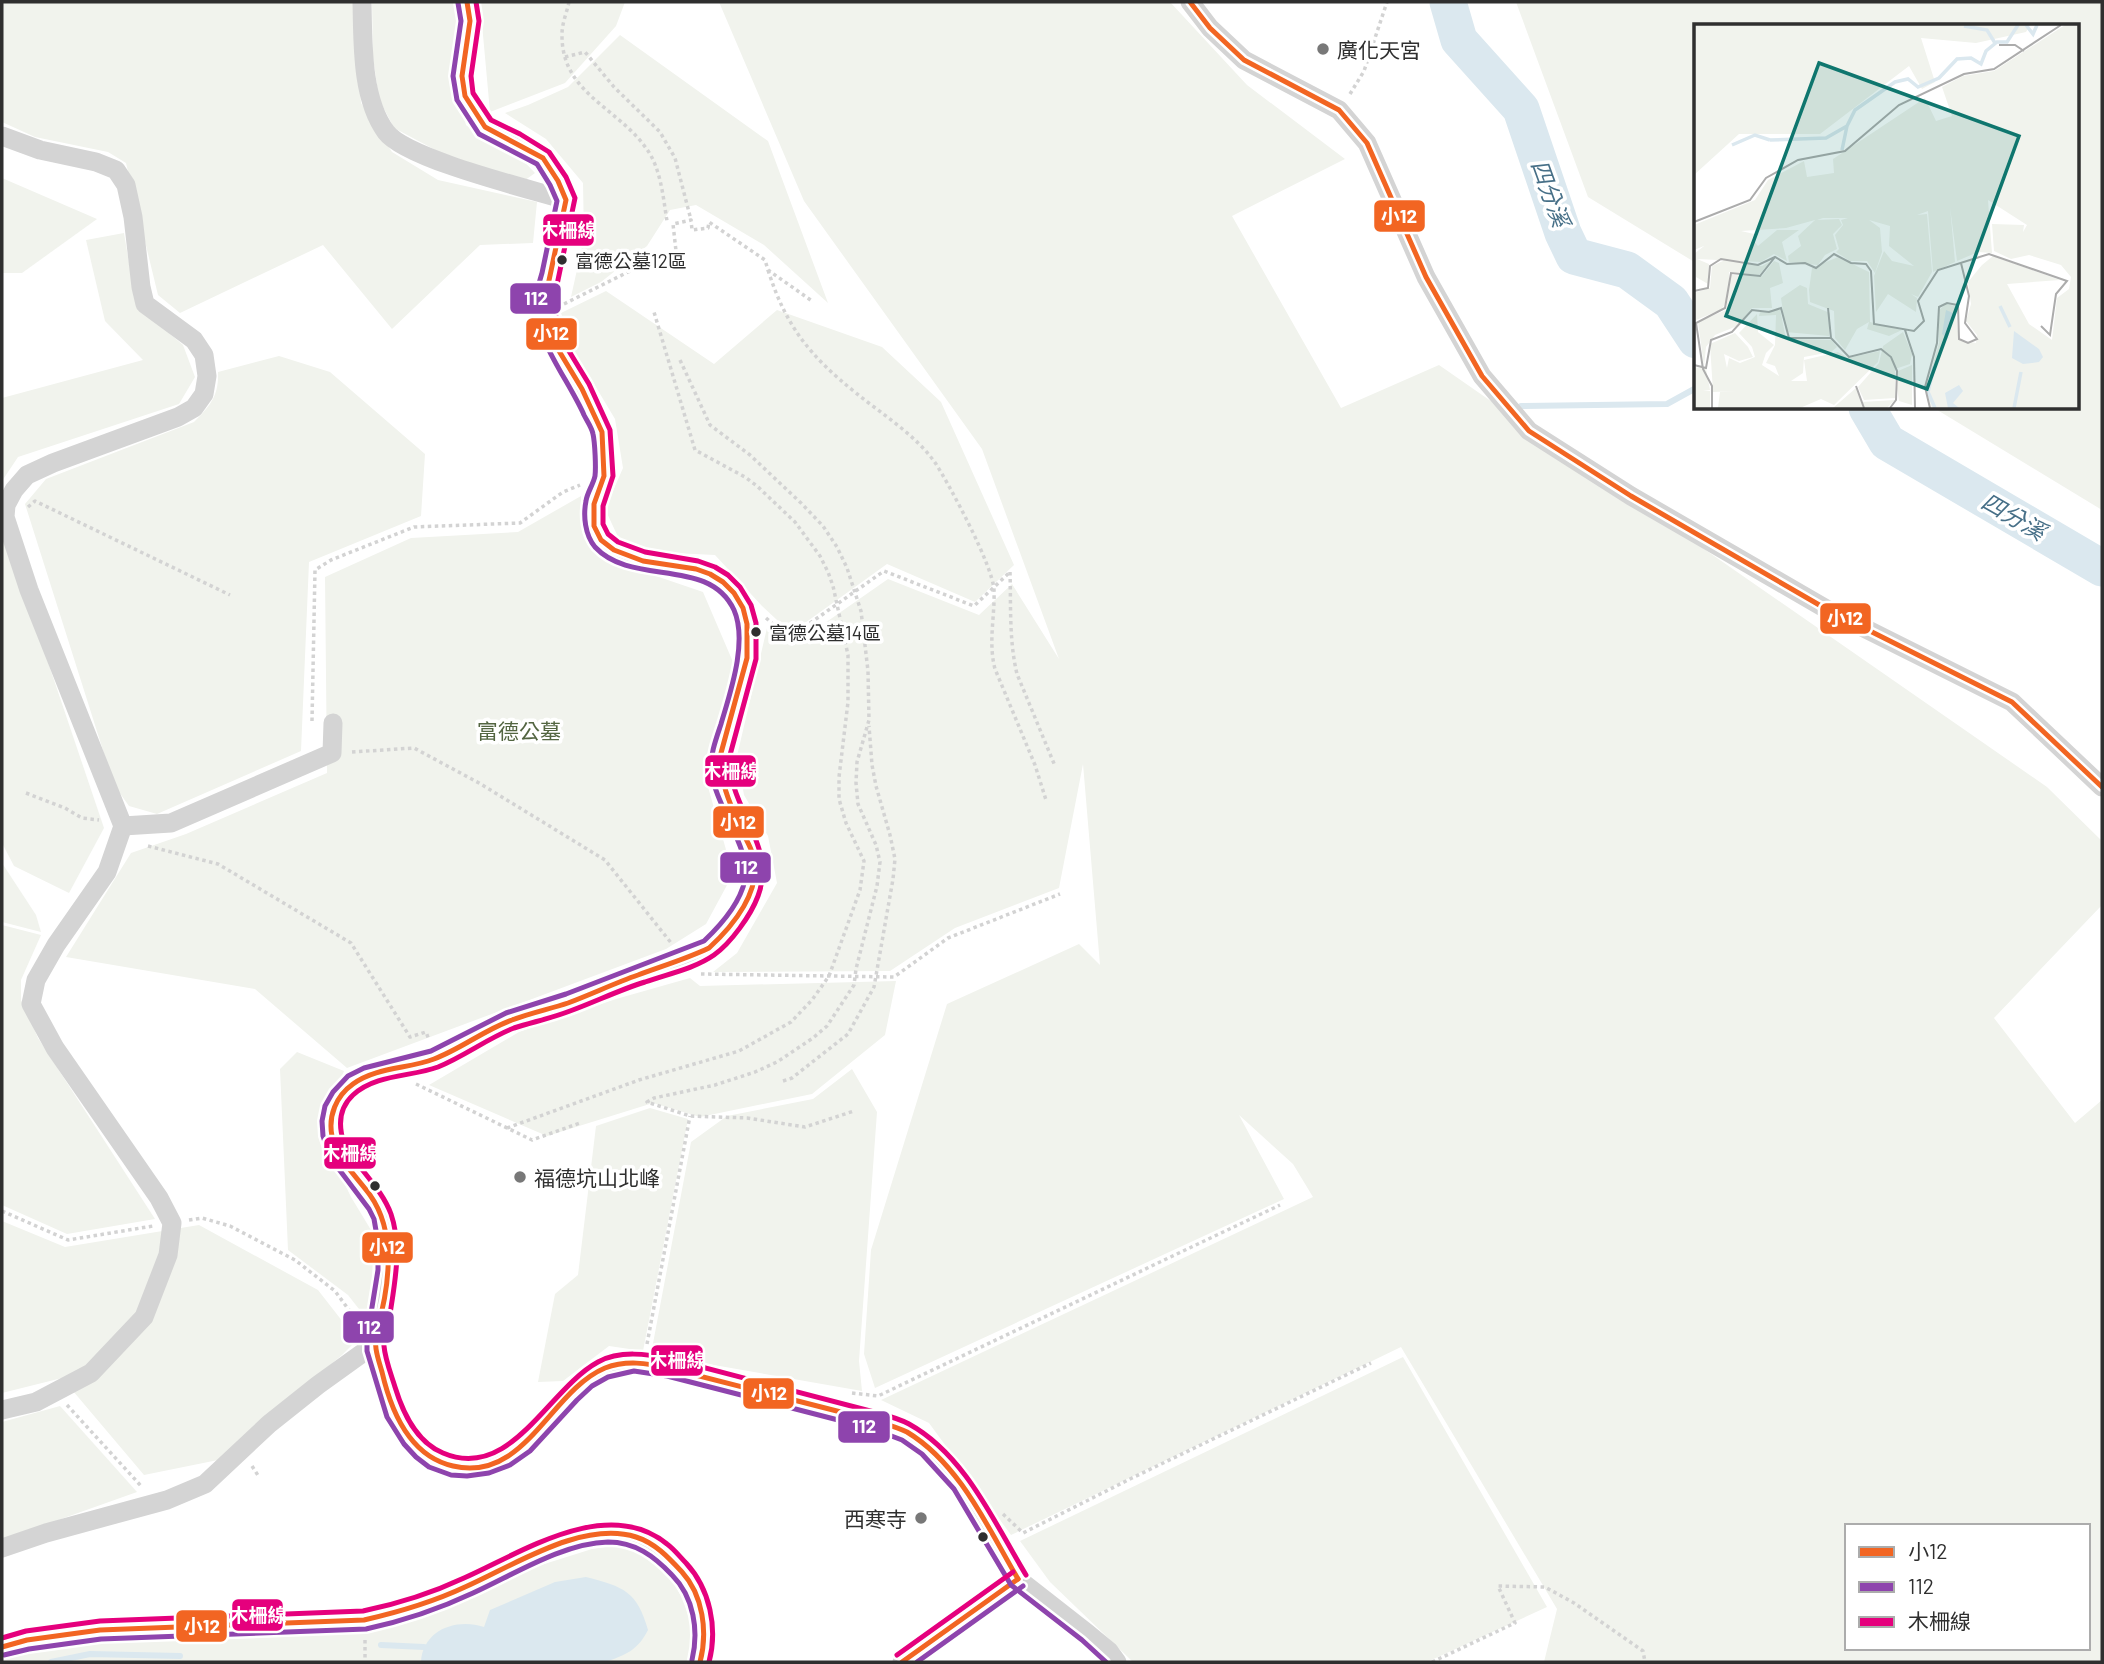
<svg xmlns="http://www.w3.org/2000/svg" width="2104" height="1664" viewBox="0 0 2104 1664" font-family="Barlow,'Noto Sans TC',sans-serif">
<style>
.green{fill:#f1f3ed;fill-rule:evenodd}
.water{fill:#dbe8ef}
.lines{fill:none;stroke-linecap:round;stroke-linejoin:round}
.stream{stroke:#dbe8ef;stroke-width:6}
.river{stroke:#dbe8ef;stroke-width:37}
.path{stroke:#d3d3d3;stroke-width:3.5;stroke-dasharray:3.5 3.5;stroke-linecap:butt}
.minor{stroke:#d4d4d4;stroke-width:19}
.bus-1-casing{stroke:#fff;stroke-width:10}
.bus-2-casing{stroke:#fff;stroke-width:10}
.bus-3-casing{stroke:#fff;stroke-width:10}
.bus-1{stroke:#f26522;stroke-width:5}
.bus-2{stroke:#8e44ad;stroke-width:5}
.bus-3{stroke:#e5007d;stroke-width:5}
.poi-dot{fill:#787878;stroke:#fff;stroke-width:2.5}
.bus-dot{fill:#2f2f2f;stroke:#fff;stroke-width:2.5}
.labels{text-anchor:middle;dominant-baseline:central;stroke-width:7;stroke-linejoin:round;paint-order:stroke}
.bus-label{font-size:19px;fill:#2f2f2f;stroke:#fff;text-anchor:start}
.poi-label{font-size:21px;fill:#2f2f2f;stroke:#fff;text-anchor:start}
.park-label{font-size:21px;fill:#536541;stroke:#fff}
.water-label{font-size:23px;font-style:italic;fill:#466f87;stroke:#fff}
.inset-river{fill:none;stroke:#dbe8ef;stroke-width:3.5}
.inset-road{fill:none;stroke:#acacac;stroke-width:2}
.view{fill:#0f766e;fill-opacity:0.15;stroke:#0f766e;stroke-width:3.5}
.inset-edge{fill:none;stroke:#2f2f2f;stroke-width:3.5}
.line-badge{stroke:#fff;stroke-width:2.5}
.badge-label{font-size:19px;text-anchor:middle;font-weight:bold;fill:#fff}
</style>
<rect width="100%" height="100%" fill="#fff"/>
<g class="green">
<path d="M2,2H353L361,103L392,152L438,180L537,202L533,243L480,245L392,329L323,245L180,313L158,295L126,163L108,152L35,137L2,122Z"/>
<path d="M372,2H455L460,18L453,68L466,125L485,140L517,154L535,173L524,181L460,163L394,128L379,99L373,57Z"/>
<path d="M480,2H625L616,26L565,83L490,112Z"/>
<path d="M719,2H1170L1247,85L1345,159L1232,216L1341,408L1439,365L2047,787L2102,841V905L1994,1018L2075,1123L2102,1100V1662H1544L1557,1609L1401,1347L1011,1535L929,1423L881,1400L1313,1197L1293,1164L1239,1115L1284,1199L875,1388L864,1354L871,1250L947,1004L1079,944L1100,965L1083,764L1059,888L955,928L890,971L713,972L737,953L777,883L768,836L744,795L737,756L767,628L792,646L888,579L979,615L1012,584L1059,659L982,449L804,201ZM1847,1526H2088V1648H1847Z"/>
<path d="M1516,2H2102V510L1934,408H2078V26H1696V263L1588,197Z"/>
<path d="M620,35L768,141L828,303L764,245L696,205L670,210L647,246L601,282L571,297L584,238L583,183L546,139L505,113L528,105L568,87Z"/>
<path d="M2,178L97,219L22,273H2Z"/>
<path d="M124,233L136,305L183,345L195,377L179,404L18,457L2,481V398L143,360L105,321L86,240Z"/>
<path d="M606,291L714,364L777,310L882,347L941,402L1014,565L975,602L887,564L791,633L762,606L715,555L652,552L619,539L605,509L623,468L615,419L572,347L561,313Z"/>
<path d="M279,356L330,372L425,454L421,516L309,562L301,751L157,814L129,806L114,785L25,504L46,479L194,422C210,406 219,396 218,372Z"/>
<path d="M581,496L582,532L609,560L703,592L733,662L706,780L733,874L706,924L666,949L347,1068L255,989L66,957L131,853L186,834L327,773L325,577L411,538L518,532Z"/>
<path d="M2,526L104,828L69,893L14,866L2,843Z"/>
<path d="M2,863L36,915L41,932L2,922Z"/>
<path d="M2,925L41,935L21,980V1000L38,1038L155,1219L67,1234L2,1205Z"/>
<path d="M690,978L700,986L896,981L885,1035L812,1094L700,1117L653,1103L547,1136L429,1085L519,1032L616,999Z"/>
<path d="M297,1052L344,1071L325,1123L327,1147L351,1197L374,1235L370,1323L348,1295L288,1250L280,1069Z"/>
<path d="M852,1069L877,1112L859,1361L862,1391L651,1354L691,1142L727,1116L813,1099Z"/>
<path d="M650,1108L688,1119L643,1351L609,1346L563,1381L538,1382L555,1294L578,1275L596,1126Z"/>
<path d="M2,1221L65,1247L199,1225L318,1290L357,1340L342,1355L218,1460L144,1475L62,1378L2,1393Z"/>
<path d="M1403,1357L1547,1607L1427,1662H1133L1050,1582L1020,1541Z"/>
<path d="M60,1406L137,1492L2,1540V1422Z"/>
<path d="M613,1546C629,1549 645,1552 658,1563C675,1577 694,1619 692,1641C692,1649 689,1656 686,1662H2V1659L35,1649L75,1642L374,1630L441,1608L538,1566L592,1549Z"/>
</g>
<path class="water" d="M586,1577C624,1587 637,1591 648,1630C638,1650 626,1655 605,1662H421C423,1630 456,1618 484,1627L490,1610L555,1582Z"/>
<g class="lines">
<g class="stream">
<path d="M1521,406L1667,404L1696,388"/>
<path d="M381,1645L424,1647"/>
<path d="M51,1662L90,1654L180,1656"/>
</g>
<g class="river">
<path d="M1448,2L1459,40L1521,109L1563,233L1574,256L1627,270L1671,302L1696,340"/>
<path d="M1867,408L1887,442L2102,568"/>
</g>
<g class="path">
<path d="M569,2C567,12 562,23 562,34C561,93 616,106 646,148C661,168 663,197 667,221"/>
<path d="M565,57L585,52L614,87L660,132L675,158L691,220"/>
<path d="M1350,94L1364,71L1387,2"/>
<path d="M768,270C786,327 810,356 856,393C883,415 916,435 936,464C950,486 993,566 994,590C995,617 988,642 995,669L1035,765L1046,800"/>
<path d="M564,304L638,267L677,260L673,224L691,220L692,230L708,228L709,222L765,260L768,270L812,301"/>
<path d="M680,360L710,425L750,455L801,503L823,526L837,547L847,568L861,611L868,671L869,720L857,762L856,783L858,804L876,845L880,862L877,886L856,969L854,985L827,1026L813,1038L777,1062L755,1072L715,1085L654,1098L647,1102L690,1116L747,1118L805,1127L854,1111"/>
<path d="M28,507L35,501L230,595"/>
<path d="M1010,572C1011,606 1009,641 1017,674L1055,766"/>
<path d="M766,618L789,638L884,571L974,606L1010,572"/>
<path d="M312,721L315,570L331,560L414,527L520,523L563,492L580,485"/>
<path d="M352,752L414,748L479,783L605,860L672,944"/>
<path d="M26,793L65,808L82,818L99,820"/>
<path d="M148,846L218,864L351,943L410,1037L426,1032L429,1040"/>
<path d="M701,974L894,977L948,938L1060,894"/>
<path d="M783,1081L792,1078L848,1034L874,987L893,879L895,859L890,835L876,786L872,765L869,726"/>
<path d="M416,1084L532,1140L580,1123"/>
<path d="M507,1128L639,1080L739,1051L791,1022L812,1000L829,976L860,890L864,861L846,823L839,799V777L848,702V655L833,586L828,572L820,556L795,522L757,486L745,477L695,450L654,312"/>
<path d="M2,1211L68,1240L153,1226"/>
<path d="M189,1220L202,1218L230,1226L295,1260L335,1291L360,1325"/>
<path d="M647,1344L690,1116"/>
<path d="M852,1393L878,1396L1280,1205"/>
<path d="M67,1405L142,1487"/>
<path d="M252,1466L259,1477"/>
<path d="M1003,1514L1023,1533L1132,1478L1371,1363"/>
<path d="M365,1640V1662"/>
<path d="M1432,1662L1515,1623L1498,1586L1545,1587L1574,1603L1643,1651L1645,1662"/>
</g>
<g class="minor">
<path d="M362,2C363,42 361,98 386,132C406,159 530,189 566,200"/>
<path d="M467,2L470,21L462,76L465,96L485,127L516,142L543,158L558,181L566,200L544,304L553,341L582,389L602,432L604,476L594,504V526L601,540L614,550L643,561L696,569L710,574L723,582L734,593L743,608L747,624V658L735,707L721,753L720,769L726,796L753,854L755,867L754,881L749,896L727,931L709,948C688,959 665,966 643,973C614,983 587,997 558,1006C542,1012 525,1015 509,1021C483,1031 460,1049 434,1059C410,1068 382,1067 359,1080C344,1088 332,1104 331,1121C327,1158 370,1184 382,1216C393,1247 385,1293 379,1325C377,1331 375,1338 375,1344C375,1352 379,1361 381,1369C389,1407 407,1453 448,1465C461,1469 473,1468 486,1465C544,1451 567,1369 624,1363C650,1360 687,1373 713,1379C767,1393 821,1407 876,1421L906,1432L928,1447L961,1484L1018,1579L1087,1633L1109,1651L1117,1662"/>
<path d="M1190,2L1210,28L1244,60L1339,110L1367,143L1426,277L1482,376L1529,431L1631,496L1828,610L2012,702L2102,787"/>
<path d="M2,136L40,150L96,162L116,170L126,185L133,217L141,287L145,304L194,340L204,355L207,376L204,394L194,408L178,417L53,463L27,475L14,490L6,505L5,517L29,590L123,826L107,872L56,945L36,980L31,1004L55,1048L159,1198L172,1223L168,1255L144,1317L91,1373L36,1402L2,1410"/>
<path d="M123,826L171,823L332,753L333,723"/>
<path d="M2,1548L46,1533L167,1500L205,1484L269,1424L318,1385L375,1344"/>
<path d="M2,1647L27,1640L100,1630L364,1620C399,1613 433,1601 466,1587C538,1556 624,1490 685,1575C702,1598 709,1636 700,1662"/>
<path d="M902,1662L1018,1579"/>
</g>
<defs>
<g id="bus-1">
<path d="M467,2L470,21L462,76L465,96L485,127L543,158L558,181L566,200L544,304L553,341L582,389L602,432L604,476L594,504V526L601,540L614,550L643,561L696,569L710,574L723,582L734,593L743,608L747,624V658L721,753C719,784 732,808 744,835C747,841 751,848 753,855C763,890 733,926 709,948C686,959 662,966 638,975C615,983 592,994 568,1003C550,1009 530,1013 512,1020C484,1030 461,1049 434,1059C408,1069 376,1067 353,1084C336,1096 328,1116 332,1136C337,1159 356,1176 370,1195C397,1233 389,1288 377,1330C373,1346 378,1358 382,1372C391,1411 409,1456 453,1466C525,1483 550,1391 605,1368C626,1360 647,1363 668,1368L876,1421C886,1424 897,1427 907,1432C960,1464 988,1528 1018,1579"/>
<path d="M1190,2L1210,28L1244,60L1339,110L1367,143L1426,277L1482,376L1529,431L1631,496L1828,610L2012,702L2102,787"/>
<path d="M2,1647L27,1640L100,1630L364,1620C399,1612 433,1602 465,1587C513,1566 582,1520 636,1537C655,1543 668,1557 682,1572C703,1595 708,1632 700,1662"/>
<path d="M902,1662L1018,1579"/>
</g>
<g id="bus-2">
<path d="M458,3L461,21L453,76L457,100L479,134L537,164L550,185L557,201C552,225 547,249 542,273C539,283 535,295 535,305C537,342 569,381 584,415C587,421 592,428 593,434C595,443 596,468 595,476C593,485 587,493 586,501C583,516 585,535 595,547C632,587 709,556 734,610C748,642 730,693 721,724C716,739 710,755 711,770C715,806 752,850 745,880C740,903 721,925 704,941L566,994L506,1013L431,1051L364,1068L348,1076L333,1092L325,1106L322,1121L323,1136L328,1151L335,1164L369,1209L374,1219L378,1242V1270L367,1338V1351L387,1417L404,1444L416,1457L429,1467L451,1475L467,1476L489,1473L510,1465L530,1451L577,1400L592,1386L608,1377L634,1371L667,1376L873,1429L902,1440L922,1454L954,1489L1011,1585L1082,1640L1106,1662"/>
<path d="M4,1655L29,1649L101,1639L366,1629C403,1621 439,1609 473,1593C513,1575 563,1543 608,1542C635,1542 654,1556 672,1575C694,1597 699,1631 692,1660"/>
<path d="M917,1662L1023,1586"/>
</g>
<g id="bus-3">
<path d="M476,2L479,21L471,76L473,93L491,120L520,134L549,152L566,177L575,198L553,304L561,338L589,384L610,430L613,476L603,506V524L608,534L618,542L645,552L698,561L715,567L728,575L740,587L751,605L756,623V659L730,755C726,807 778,844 758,896C751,915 731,943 714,955C694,969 667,974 645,982C619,990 595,1002 570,1011C552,1018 533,1022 514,1028C488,1038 465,1056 438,1067C411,1077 376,1074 353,1095C339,1108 338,1125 344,1143C357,1168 381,1187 391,1214C402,1246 395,1282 390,1314C388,1324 383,1335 384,1346C385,1359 391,1374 395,1387C403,1413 416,1442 443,1453C511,1482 548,1389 598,1362C620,1350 647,1354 671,1359L878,1413C889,1416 900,1419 909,1424C965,1455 994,1522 1026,1575"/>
<path d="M2,1638L26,1631L100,1621L363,1611C397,1604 432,1593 464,1578C521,1553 607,1495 667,1544C674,1549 680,1557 686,1563C710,1589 718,1628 709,1662"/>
<path d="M897,1655L1013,1572"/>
</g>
</defs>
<use href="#bus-1" class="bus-1-casing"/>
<use href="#bus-2" class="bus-2-casing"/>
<use href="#bus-3" class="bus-3-casing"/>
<use href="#bus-1" class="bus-1"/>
<use href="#bus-2" class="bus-2"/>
<use href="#bus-3" class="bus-3"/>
</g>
<g class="poi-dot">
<circle cx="1323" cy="49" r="7"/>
<circle cx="520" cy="1177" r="7"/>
<circle cx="921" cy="1518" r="7"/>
</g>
<g class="bus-dot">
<circle cx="562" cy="260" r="6"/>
<circle cx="756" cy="632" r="6"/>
<circle cx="375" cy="1186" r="6"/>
<circle cx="983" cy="1537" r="6"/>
</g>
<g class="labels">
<g class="bus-label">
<text x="575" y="260">富德公墓12區</text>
<text x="769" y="632">富德公墓14區</text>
</g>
<g class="poi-label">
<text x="1337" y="49">廣化天宮</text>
<text x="534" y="1177">福德坑山北峰</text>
<text x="907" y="1518" text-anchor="end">西寒寺</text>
</g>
<g class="park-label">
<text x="519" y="730">富德公墓</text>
</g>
<g class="water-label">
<text transform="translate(1551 193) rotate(70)">四分溪</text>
<text transform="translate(2014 516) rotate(30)">四分溪</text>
</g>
</g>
<g transform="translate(1694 24)">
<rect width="385" height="385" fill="#fff"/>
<path d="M0,1H336L332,8L282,19L227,14L241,58L228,65L215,42L126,110H45L0,151ZM371,1H385V384H238L236,380L232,365L245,319V286L252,280L261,282L265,316L282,319L283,311L272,297L277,280L274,258L288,241L299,232L366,256L313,260L335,300L358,316L363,274L375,265L377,253L367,241L335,231L317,235L300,227L298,200L330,201L329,208L333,201L294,176L298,229L284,228L263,237L256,183L261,238L239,248L234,187L223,191L233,190L238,248L224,273L217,270L223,274L222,288L194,270L182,288L180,252L190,227L198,237L220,242L195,222L196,202L175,196L186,204L188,228L181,249L173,237H156L142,228L145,225L141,211L149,201L147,196L154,194H129L123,196L145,195L148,201L139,210L143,225L131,231L124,241L95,238L94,232L107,222L104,212L121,196L92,204L47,207L60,210L58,215L64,222L83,206H105L88,218L93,237L80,230L67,238L3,235L15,240L14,260L2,253L0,230L10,222L0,226V201L61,176L74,156L110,137L113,153L140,149L139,135L231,74L242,97L258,92L248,63L269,52L300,47ZM144,233L175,248L176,298L208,306L195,312L173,305L175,298L163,305L151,326L141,314L140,287L116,278L115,266L118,244ZM31,236L68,242L77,237L65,251L35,248V271L28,285L0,297V269L16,264L18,242ZM80,237L85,239L89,259L76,264L78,284H58L43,302L21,311L12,323L10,342L4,298L32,286L37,251L68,252ZM106,261L113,264L114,280L136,289L135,312L92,308L87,274ZM86,285L92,315L137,316L143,323L137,328L110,333L109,349L97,357H113L110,336L144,328L154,334L186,327L184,338L140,381L127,375L106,384H24L26,368L45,367L19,368L16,320L41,309L54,323L59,333L45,337L30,330L33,344L35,334L46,339L61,333L58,323L45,309L63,290L64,308L80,321L72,329L68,341L85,352L81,342L72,339L81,321L82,291L65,292L66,288ZM209,308L218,330L216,340L201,345V374L170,376L164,363L185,339L189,322ZM218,341V381L205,377L203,364L204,347ZM0,343L12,345L16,366L9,367H16V384H0ZM162,364L168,378L201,376L193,384H139Z" fill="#f1f3ed"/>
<path d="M252,286L259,289L254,315L248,310ZM320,307L345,325L349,333L345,338L329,340L318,334ZM265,361L269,367L259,379L265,384H254L251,369Z" fill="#dbe8ef"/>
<path class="inset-river" d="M332,1L339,10L343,1M270,2L293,6L301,19M76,116L132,114L153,102L161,86L201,58L214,55L224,63L245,54L263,35L277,34L287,40L292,27L303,18H313L324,1M38,121L61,111L76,116M148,126L153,102M306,282L316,303M240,343L234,368L241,384M320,384L327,348"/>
<path class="inset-road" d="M305,21H321L330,27M0,198L56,176L72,154L104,136L151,127L205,81L270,50L300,45L367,1M0,267L14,264L16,242L27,235L64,241L81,233L93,240L111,239L122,244L140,230L157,239L172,240L177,247L180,300L220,307L230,297L224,277L244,246L295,230L373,257L362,270L356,311L347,302M134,284L137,314M211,306L220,333L221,384M0,341L12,344L17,316L38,308L58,286L75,288L87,284L95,314H137L155,333L187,325L197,333L203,347L202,376L196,384M162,362L170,384M18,384V362L9,345L2,299L31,284L37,249L66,252L81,233M236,384L231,363L243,319L245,283L253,279L264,281L265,315L274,319L283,315L271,299L275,272L267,239"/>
<path class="view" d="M125,39L325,112L233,365L32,292Z"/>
<rect width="385" height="385" class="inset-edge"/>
</g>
<g class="line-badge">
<rect x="1373" y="199" width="53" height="34" rx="7" fill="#f26522"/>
<rect x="542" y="213" width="53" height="34" rx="7" fill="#e5007d"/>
<rect x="509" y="282" width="53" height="33" rx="7" fill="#8e44ad"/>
<rect x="525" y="317" width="53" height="34" rx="7" fill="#f26522"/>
<rect x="1819" y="602" width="53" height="33" rx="7" fill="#f26522"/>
<rect x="704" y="754" width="53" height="34" rx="7" fill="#e5007d"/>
<rect x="712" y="805" width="53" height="34" rx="7" fill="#f26522"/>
<rect x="719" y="851" width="53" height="33" rx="7" fill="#8e44ad"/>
<rect x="323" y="1136" width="54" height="34" rx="7" fill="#e5007d"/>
<rect x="361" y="1231" width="53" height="33" rx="7" fill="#f26522"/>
<rect x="342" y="1310" width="53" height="34" rx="7" fill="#8e44ad"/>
<rect x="650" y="1344" width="54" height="33" rx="7" fill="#e5007d"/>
<rect x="742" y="1377" width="53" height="33" rx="7" fill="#f26522"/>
<rect x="837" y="1410" width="54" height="34" rx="7" fill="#8e44ad"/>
<rect x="231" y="1598" width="53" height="34" rx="7" fill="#e5007d"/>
<rect x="175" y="1609" width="53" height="34" rx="7" fill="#f26522"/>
</g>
<g class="badge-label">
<text x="1399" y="223">小12</text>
<text x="568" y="237">木柵線</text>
<text x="536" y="305">112</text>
<text x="551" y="340">小12</text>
<text x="1845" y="625">小12</text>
<text x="731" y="778">木柵線</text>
<text x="738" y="829">小12</text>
<text x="746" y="874">112</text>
<text x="350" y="1160">木柵線</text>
<text x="387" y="1254">小12</text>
<text x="369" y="1334">112</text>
<text x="677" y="1367">木柵線</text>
<text x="769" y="1400">小12</text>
<text x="864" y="1433">112</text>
<text x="258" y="1622">木柵線</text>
<text x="202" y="1633">小12</text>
</g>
<rect width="2104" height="1664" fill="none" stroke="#2f2f2f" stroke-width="7"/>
<rect x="1845" y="1524" width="245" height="126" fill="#ffffff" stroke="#acacac" stroke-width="2"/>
<rect x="1859" y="1547" width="35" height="10" fill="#f26522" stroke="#acacac" stroke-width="2"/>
<text x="1908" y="1559" font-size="21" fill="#2f2f2f">小12</text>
<rect x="1859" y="1582" width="35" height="10" fill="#8e44ad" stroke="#acacac" stroke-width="2"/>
<text x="1908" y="1594" font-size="21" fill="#2f2f2f">112</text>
<rect x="1859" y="1617" width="35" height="10" fill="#e5007d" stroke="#acacac" stroke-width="2"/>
<text x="1908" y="1629" font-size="21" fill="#2f2f2f">木柵線</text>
</svg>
